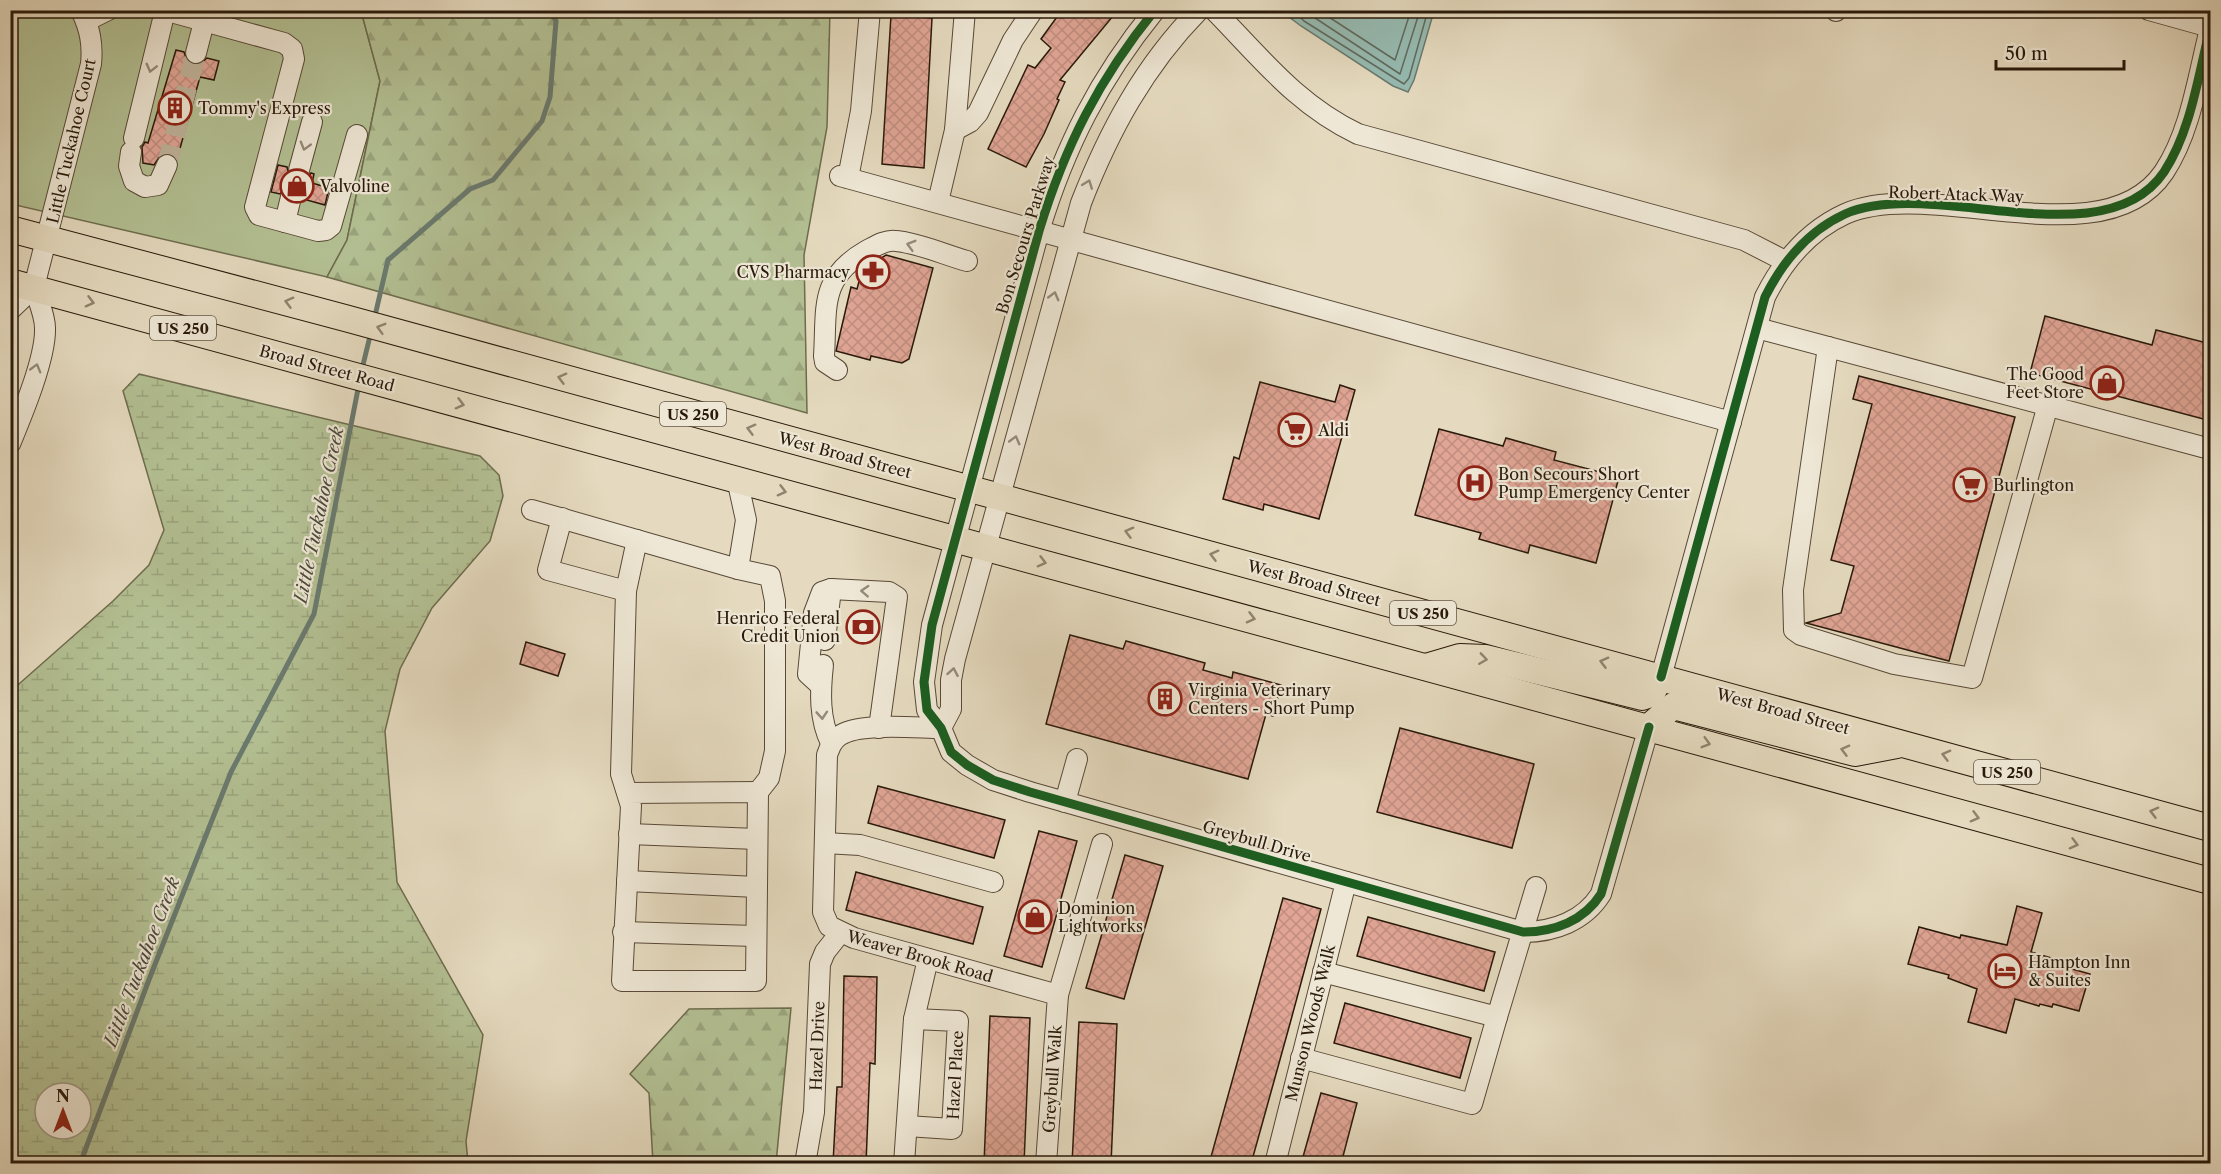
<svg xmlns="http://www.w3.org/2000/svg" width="2221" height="1174" viewBox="0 0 2221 1174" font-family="'Libre Caslon Text',serif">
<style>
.grass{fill:#b3c093;stroke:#6e6c4e;stroke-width:1.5}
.forest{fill:url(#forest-firs);stroke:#6e6c4e;stroke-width:1.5}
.wetland{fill:url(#wetland-marsh);stroke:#6e6c4e;stroke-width:1.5;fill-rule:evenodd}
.water{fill:#96bbb2;stroke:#6a7a6f;stroke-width:1.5}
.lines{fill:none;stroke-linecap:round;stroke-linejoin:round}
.shore{stroke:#606a5e;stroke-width:1.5}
.stream{stroke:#6a7a6f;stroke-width:5}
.building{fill:url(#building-cross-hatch);stroke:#29190a;stroke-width:1.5}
.minor-tunnel{stroke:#bfb39b;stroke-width:20;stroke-dasharray:20 10;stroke-linecap:butt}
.minor-casing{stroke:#584937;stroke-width:22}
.major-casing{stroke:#29190a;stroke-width:28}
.minor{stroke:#eee7d5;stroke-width:20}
.major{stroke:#e5dabf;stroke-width:26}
.cycleway-casing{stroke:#eee7d5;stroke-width:13}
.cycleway{stroke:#1b5e20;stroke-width:9}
.oneway{stroke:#958a7a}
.oneway2{stroke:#90836e}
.labels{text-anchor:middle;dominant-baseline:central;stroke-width:4.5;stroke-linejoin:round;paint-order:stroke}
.shield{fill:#eee7d5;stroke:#645747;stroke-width:1.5}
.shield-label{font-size:15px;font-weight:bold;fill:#29190a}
.poi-label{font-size:16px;fill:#29190a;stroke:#eee7d5;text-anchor:start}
.street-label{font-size:16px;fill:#29190a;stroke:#eee7d5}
.water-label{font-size:18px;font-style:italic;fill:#4a4a3c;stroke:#eee7d5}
</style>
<defs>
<pattern id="forest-firs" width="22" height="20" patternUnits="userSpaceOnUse" patternTransform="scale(1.5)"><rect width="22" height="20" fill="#b3c093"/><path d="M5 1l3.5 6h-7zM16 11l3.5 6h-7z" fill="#9aa47d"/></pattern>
<pattern id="wetland-marsh" width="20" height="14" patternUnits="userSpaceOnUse" patternTransform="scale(1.5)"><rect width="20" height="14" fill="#b3c093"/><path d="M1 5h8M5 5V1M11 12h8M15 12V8" fill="none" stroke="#9aa47d"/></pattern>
<pattern id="building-cross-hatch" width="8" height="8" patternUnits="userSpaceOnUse" patternTransform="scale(1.5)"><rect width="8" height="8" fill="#e0a595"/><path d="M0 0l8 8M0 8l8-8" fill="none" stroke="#c08d7f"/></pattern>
</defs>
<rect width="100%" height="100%" fill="#e5dabf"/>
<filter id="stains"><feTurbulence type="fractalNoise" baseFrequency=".00333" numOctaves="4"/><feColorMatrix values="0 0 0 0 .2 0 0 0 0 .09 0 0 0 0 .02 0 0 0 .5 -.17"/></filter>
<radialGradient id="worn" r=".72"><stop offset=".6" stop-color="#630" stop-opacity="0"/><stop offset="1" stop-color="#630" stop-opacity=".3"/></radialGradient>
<path class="grass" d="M11,11H361L380,81L347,240L327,277L11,204Z"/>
<g class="forest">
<path d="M361,11H830L827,127L804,255L807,413L327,277L347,240L380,81Z"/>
<path d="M791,1008L776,1163H653L649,1093L630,1074L689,1009Z"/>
</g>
<path class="wetland" d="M139,374L480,456L499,475L503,496L490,541L432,608L400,669L385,731L397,882L483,1035L466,1141L468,1163H11V691L113,601L149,565L164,530L123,391ZM45,1093H81V1129H45Z"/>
<path class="water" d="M1286,11H1434L1414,80L1408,92L1393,86L1301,26L1289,17Z"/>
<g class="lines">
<g class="shore">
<path d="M1293,10L1304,21L1404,84L1409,78L1428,10"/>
<path d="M1303,10L1400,74L1420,10"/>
<path d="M1318,10L1395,60L1411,10"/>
</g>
<g class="stream">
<path d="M374,320L388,260L470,189L493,180L542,121L550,97L556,21L550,10"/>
<path d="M362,369L371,332"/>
<path d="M80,1164L150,977L231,772L314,614L359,384"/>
</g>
</g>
<g class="building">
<path d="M1062,10H1118L1060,80L1065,82L1057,99L1059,100L1044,134L1026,167L988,149L1028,65L1035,68L1051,48L1041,39Z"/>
<path d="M891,15L932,18L924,168L882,164Z"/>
<path d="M176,50L184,52L187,61L192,64H200L207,58L219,61L214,80L200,77L177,159L172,154L165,153L160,156L154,165L143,163L142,147L145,142L148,143Z"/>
<path d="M278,165L287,167L290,178L296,182L307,179L311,173L314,174L312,183L329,188L325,205L303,199L302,193L294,186H287L280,194L271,192Z"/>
<path d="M886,255L933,268L909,359L902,363L871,356L870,360L836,351L851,287L857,289L862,270Z"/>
<path d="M2045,316L2152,345L2156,330L2211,344V421L2030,373Z"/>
<path d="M1859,376L2015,417L1949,661L1806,623L1841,613L1854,566L1831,560L1872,404L1853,399Z"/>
<path d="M1260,382L1335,402L1340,385L1355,390L1319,519L1264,504L1263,510L1223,499L1234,457L1239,459Z"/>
<path d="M1439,429L1503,446L1506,438L1556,452L1554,460L1619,477L1596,563L1530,545L1528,553L1479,539L1481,533L1415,515Z"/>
<path d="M1070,635L1123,649L1126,641L1205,663L1203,670L1232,678L1233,672L1281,685L1273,716L1266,714L1248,779L1046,724Z"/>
<path d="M526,642L565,654L558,676L520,664Z"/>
<path d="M1400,728L1534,764L1512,848L1377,812Z"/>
<path d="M878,786L1005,820L994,858L868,823Z"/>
<path d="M1039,831L1077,841L1042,967L1004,956Z"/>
<path d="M1125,855L1163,866L1124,999L1086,988Z"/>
<path d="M856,872L983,907L973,944L846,910Z"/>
<path d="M1283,898L1321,909L1291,1020L1251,1164H1209Z"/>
<path d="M2017,906L2042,913L2031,952L2055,959V961L2066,965L2065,967L2090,974L2079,1011L2053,1004L2052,1007L2040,1004L2039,1006L2015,999L2006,1033L1968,1022L1977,989L1948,978L1949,975L1908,964L1919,927L1960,938L1961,935L2007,945Z"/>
<path d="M1368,917L1495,952L1484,991L1357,956Z"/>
<path d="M844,976L877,977L875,1064L870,1063L866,1164H833L837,1087H842Z"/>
<path d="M1345,1003L1471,1038L1460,1078L1334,1043Z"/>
<path d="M990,1016L1030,1018L1024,1164H984Z"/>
<path d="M1079,1022L1117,1024L1111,1164H1072Z"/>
<path d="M1321,1093L1357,1103L1341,1164H1301Z"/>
</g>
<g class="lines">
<g class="minor-tunnel">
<path d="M167,165L196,53"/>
<path d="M291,197L299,170"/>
</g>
<defs>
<g id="minor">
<path d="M164,10L284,43L292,49L294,59L255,207L259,215L318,231L326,230L331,226L357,135"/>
<path d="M1155,10C1099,79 1065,146 1039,231L932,625L924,682L927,710L941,728L951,752L967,765L993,780L1030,792L1523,932C1554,932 1584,921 1601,894L1649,727"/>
<path d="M1214,10C1261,58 1297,105 1358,134L1744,240L1785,261"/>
<path d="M2149,10L2210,27"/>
<path d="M1836,11V10"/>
<path d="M86,21L108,10"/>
<path d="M196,53L204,22"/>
<path d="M955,130L970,122L978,113L1013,40L1033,10"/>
<path d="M134,138L165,11"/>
<path d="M131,152L129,166L134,181L145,187L158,185L167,165"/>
<path d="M299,170L312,122"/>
<path d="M840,176L1731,422"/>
<path d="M848,178L861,111L870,10"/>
<path d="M938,202L955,130L965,10"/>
<path d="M285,222L291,197"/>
<path d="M10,310L34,287L91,64C93,44 90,29 81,10"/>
<path d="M1757,328L2210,449"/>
<path d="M1828,347L1793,590L1794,630L1801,635L1894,664L1972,678L2048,405"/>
<path d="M837,370L825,362L824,356C827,308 819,278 866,251C874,247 886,239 896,241C919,243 945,255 967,261"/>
<path d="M10,444C22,415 46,358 45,328C45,315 38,300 34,287"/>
<path d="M532,510L738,569L746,520L737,479"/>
<path d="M562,518L548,570L626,591L637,540"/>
<path d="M738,569L770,576L775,601V751L769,778L758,792"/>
<path d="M626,591L621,774L631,806L622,981H756L758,792L627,793"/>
<path d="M825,640L831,589"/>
<path d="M823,665C820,692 819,719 831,743"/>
<path d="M1661,677L1765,297C1783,261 1808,231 1845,214C1931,176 2104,261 2164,172C2191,131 2198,76 2210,29"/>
<path d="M820,685L808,674L814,613L822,592L831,589L889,592L897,597L879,728"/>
<path d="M941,728L951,709V680L955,659L1081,203C1109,131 1144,66 1199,10"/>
<path d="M941,728C916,728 858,722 839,736C832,741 830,747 827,755L823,912L829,926L854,938L1058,995"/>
<path d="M1065,802L1077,759"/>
<path d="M629,834L757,839"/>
<path d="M825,843L860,845L993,882"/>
<path d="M627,881L757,887"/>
<path d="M623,932L755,936"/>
<path d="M1497,1017L1536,887"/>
<path d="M1301,1058L1472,1104L1497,1017L1323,972"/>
<path d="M907,1126L952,1129L958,1021L914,1019"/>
<path d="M805,1164L814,1112L820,964L825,952L840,933"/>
<path d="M904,1164L914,1019L928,959"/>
<path d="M1046,1164L1058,995L1102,844"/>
<path d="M1275,1164L1346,882"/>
</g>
<g id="major">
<path d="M10,229L345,318L2210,828"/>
<path d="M10,282L2210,881"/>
<path d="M1426,667L1460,657L1486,658L1642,697L1651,694L1661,677"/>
<path d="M1649,727L1673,706L1855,753L1897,745"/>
</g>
</defs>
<use href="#minor" class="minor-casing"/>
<use href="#major" class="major-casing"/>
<use href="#minor" class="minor"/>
<use href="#major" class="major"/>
<defs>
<g id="cycleway">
<path d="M1155,10C1099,79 1065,146 1039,231L932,625L924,682L927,710L941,728L951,752L967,765L993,780L1030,792L1523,932C1554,932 1584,921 1601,894L1649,727"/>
<path d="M1661,677L1765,297C1783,261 1808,231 1845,214C1931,176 2104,261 2164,172C2191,131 2198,76 2210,29"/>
</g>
</defs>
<use href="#cycleway" class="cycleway-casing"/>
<use href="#cycleway" class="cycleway"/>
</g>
<defs><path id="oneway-chevron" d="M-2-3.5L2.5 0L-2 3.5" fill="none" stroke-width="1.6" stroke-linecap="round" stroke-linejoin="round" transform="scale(1.5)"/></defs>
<g class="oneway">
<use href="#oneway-chevron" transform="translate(151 68) rotate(104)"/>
<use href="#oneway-chevron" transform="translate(305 146) rotate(106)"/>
<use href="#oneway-chevron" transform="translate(1088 184) rotate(-69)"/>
<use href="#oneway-chevron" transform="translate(911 245) rotate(-164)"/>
<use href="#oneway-chevron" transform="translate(1054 296) rotate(-75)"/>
<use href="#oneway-chevron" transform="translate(36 368) rotate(-74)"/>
<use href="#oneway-chevron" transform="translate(1015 440) rotate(-75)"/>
<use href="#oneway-chevron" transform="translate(865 591) rotate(-177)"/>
<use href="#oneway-chevron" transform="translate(953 672) rotate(-80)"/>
<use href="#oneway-chevron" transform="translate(822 715) rotate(86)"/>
</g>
<g class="oneway2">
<use href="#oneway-chevron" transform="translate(90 302) rotate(15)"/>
<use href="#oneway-chevron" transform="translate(289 302) rotate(-165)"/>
<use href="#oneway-chevron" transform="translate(381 328) rotate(-164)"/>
<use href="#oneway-chevron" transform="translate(562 378) rotate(-165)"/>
<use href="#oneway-chevron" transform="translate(460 404) rotate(15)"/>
<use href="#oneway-chevron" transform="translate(751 429) rotate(-165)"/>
<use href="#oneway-chevron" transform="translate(782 491) rotate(15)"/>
<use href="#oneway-chevron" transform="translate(1129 532) rotate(-165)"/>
<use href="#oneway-chevron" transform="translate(1214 555) rotate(-165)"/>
<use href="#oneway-chevron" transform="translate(1042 562) rotate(15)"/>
<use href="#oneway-chevron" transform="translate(1251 618) rotate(15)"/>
<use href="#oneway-chevron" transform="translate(1483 659) rotate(8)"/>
<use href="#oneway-chevron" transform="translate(1604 662) rotate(-165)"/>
<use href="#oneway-chevron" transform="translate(1706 743) rotate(16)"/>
<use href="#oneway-chevron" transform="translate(1845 750) rotate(-165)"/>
<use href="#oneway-chevron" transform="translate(1946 755) rotate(-165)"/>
<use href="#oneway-chevron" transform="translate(2154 812) rotate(-165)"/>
<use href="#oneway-chevron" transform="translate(1975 817) rotate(15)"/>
<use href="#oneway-chevron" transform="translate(2074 844) rotate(15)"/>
</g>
<defs>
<symbol id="building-ring" viewBox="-11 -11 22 22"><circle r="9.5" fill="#eee7d5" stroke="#8f2418" stroke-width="1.5"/><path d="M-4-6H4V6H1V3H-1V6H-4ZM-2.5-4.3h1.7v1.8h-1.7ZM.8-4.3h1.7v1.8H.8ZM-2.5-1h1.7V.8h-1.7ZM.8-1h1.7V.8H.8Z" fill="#8f2418"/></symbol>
<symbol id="shop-ring" viewBox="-11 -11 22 22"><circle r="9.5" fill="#eee7d5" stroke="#8f2418" stroke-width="1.5"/><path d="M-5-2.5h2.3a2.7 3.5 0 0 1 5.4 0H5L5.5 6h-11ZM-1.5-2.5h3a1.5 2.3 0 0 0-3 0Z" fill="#8f2418"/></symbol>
<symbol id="pharmacy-ring" viewBox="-11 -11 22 22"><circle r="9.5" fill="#eee7d5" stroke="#8f2418" stroke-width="1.5"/><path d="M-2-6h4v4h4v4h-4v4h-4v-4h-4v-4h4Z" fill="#8f2418"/></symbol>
<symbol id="supermarket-ring" viewBox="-11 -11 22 22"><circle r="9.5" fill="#eee7d5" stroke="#8f2418" stroke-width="1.5"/><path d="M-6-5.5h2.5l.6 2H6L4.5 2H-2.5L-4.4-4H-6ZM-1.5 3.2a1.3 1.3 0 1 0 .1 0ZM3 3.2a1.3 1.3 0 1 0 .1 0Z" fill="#8f2418"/></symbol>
<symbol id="hospital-ring" viewBox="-11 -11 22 22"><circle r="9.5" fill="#eee7d5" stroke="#8f2418" stroke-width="1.5"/><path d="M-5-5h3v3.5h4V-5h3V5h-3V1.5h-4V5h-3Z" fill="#8f2418"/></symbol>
<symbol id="bank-ring" viewBox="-11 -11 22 22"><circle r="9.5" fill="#eee7d5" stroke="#8f2418" stroke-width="1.5"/><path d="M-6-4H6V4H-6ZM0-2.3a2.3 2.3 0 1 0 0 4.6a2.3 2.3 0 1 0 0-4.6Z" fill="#8f2418"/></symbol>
<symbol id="hotel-ring" viewBox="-11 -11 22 22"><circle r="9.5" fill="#eee7d5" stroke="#8f2418" stroke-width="1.5"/><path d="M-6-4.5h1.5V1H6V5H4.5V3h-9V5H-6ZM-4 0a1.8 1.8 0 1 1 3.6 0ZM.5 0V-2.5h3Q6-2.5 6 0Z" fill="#8f2418"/></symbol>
</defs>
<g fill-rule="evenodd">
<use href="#building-ring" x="156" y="89" width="38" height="38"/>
<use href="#shop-ring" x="278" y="167" width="38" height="38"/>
<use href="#pharmacy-ring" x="854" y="253" width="38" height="38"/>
<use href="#shop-ring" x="2088" y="364" width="38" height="38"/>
<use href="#supermarket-ring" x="1276" y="411" width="38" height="38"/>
<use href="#hospital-ring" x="1456" y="464" width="38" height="38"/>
<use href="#supermarket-ring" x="1951" y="466" width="38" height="38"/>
<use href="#bank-ring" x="844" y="608" width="38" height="38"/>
<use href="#building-ring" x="1146" y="680" width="38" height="38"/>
<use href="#shop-ring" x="1016" y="898" width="38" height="38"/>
<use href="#hotel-ring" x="1986" y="952" width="38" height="38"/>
</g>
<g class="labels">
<g class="shield">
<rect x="150" y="316" width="66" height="24" rx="4.5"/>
<rect x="660" y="402" width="66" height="24" rx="4.5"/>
<rect x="1390" y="601" width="66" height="24" rx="4.5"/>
<rect x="1974" y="760" width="66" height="24" rx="4.5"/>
</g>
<g class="shield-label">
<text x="183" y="328">US 250</text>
<text x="693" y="414">US 250</text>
<text x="1423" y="613">US 250</text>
<text x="2007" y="772">US 250</text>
</g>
<g class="poi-label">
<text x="198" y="108">Tommy's Express</text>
<text x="320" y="186">Valvoline</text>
<text x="850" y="272" text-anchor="end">CVS Pharmacy</text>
<text x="2084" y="374" text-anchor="end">The Good<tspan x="2084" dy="18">Feet Store</tspan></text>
<text x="1318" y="430">Aldi</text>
<text x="1498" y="474">Bon Secours Short<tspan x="1498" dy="18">Pump Emergency Center</tspan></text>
<text x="1993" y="485">Burlington</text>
<text x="840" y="618" text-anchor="end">Henrico Federal<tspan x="840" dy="18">Credit Union</tspan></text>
<text x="1188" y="690">Virginia Veterinary<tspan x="1188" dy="18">Centers - Short Pump</tspan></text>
<text x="1058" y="908">Dominion<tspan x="1058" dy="18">Lightworks</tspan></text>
<text x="2028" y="962">Hampton Inn<tspan x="2028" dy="18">&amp; Suites</tspan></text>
</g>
<g class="street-label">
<text transform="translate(71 141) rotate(-77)">Little Tuckahoe Court</text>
<text transform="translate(1956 194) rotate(2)">Robert Atack Way</text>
<text transform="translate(1025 235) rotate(-73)">Bon Secours Parkway</text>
<text transform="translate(327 368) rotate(15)">Broad Street Road</text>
<text transform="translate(845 455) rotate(15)">West Broad Street</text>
<text transform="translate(1314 583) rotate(15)">West Broad Street</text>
<text transform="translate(1783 711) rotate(15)">West Broad Street</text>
<text transform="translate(1257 841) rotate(16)">Greybull Drive</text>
<text transform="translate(920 956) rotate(16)">Weaver Brook Road</text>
<text transform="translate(1310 1023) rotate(-76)">Munson Woods Walk</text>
<text transform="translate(817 1046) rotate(-88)">Hazel Drive</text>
<text transform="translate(955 1075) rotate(-87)">Hazel Place</text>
<text transform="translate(1052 1079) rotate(-86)">Greybull Walk</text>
</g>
<g class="water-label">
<text transform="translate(319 515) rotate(-78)">Little Tuckahoe Creek</text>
<text transform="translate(142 962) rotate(-69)">Little Tuckahoe Creek</text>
</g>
</g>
<rect width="2221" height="1174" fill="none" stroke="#e5dabf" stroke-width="36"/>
<rect x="12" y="12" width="2197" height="1150" fill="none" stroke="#29190a" stroke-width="3"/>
<rect x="18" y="18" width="2185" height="1138" fill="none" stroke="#29190a" stroke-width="1.5"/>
<g transform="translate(63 1111)"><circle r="28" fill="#eee7d5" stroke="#9f9584" stroke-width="1.5"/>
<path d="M0-4.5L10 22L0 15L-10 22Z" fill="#8f2418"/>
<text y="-9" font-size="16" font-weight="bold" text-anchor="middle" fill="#29190a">N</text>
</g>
<path d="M1996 60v9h128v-9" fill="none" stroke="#29190a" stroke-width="3"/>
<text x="2005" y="60" font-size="18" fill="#29190a" stroke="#eee7d5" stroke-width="4.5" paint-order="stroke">50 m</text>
<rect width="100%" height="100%" filter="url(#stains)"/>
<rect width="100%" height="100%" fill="url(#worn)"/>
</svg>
